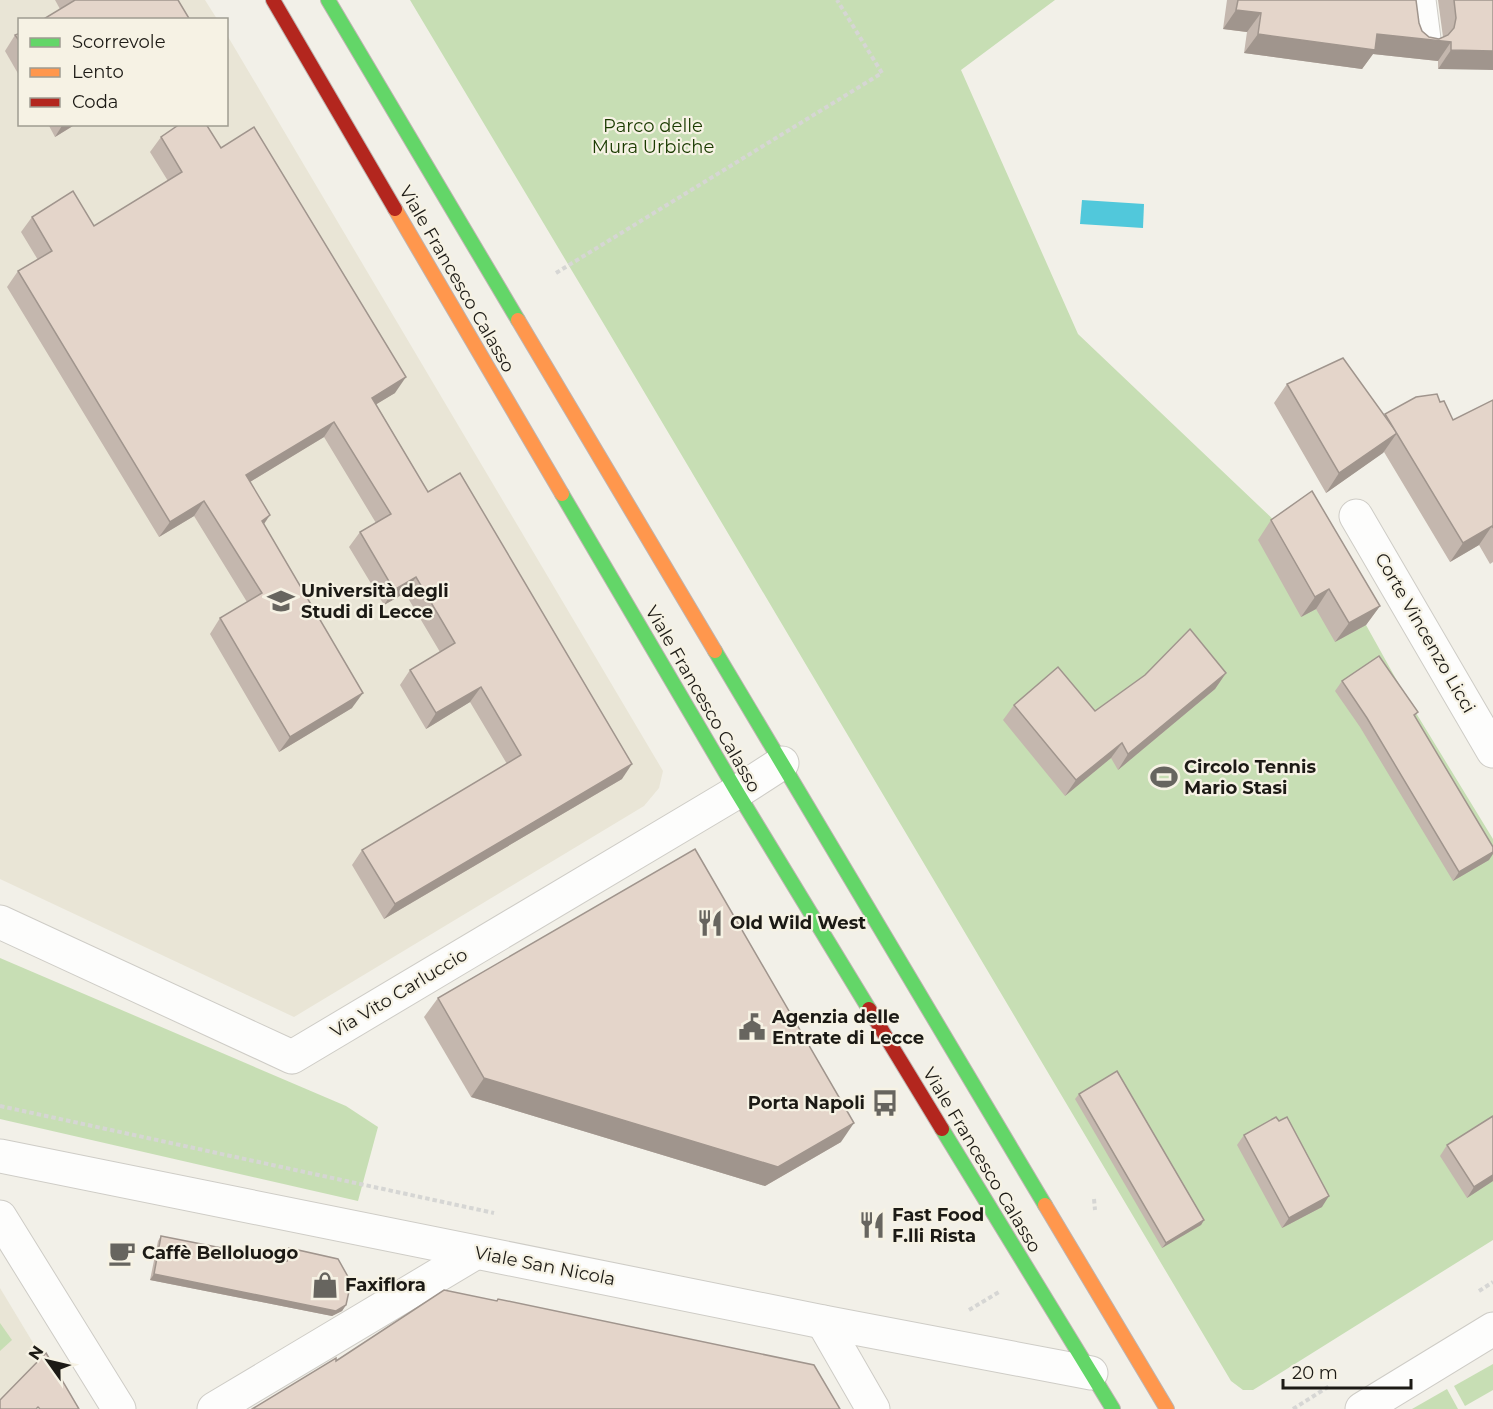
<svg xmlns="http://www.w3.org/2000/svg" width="1493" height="1409" viewBox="0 0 1493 1409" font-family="Montserrat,sans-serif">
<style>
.built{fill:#e9e5d6}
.green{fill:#c7deb4}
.water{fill:#51c8db}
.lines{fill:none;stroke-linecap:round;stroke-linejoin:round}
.street-casing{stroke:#ceccc6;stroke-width:35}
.fast-casing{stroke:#beb4b1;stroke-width:16}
.slow-casing{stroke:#beb4b1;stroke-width:16}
.jam-casing{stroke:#beb4b1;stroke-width:16}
.path{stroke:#d6d6d4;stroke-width:4;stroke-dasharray:4.5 3;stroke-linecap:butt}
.street{stroke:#fdfdfc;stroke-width:33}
.fast{stroke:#63d668;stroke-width:14}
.slow{stroke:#ff974d;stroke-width:14}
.jam{stroke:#b3261e;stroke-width:14}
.wall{fill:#c4b7ae}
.shaded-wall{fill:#a0958d}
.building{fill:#e4d5ca;stroke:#a0958d;stroke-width:1.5}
.labels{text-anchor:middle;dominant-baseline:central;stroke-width:4.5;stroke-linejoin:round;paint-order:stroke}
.park-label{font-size:18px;fill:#1a3b00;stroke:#f6f2e4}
.street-label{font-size:18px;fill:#1c1a15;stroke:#f6f2e4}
.poi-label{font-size:18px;font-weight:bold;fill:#1c1a15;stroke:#f6f2e4;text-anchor:start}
</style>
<rect width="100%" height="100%" fill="#f2f0e8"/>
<g class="built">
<path d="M0,0H205L217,19L20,20V124H226L227,35L663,771L659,788L644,806L294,1017L0,879Z"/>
<path d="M0,1288L73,1409H0Z"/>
</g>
<g class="green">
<path d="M410,0H1055L961,70L1078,334L1278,524L1366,625L1405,695L1493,839V1240L1253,1390H1243L1231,1381L605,326Z"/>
<path d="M0,958L346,1106L378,1127L358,1201L0,1119Z"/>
<path d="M0,1323L12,1340L0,1351Z"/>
<path d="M1493,1364V1390L1465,1406L1454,1386Z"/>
<path d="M1447,1389L1458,1409H1412Z"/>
</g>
<path class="water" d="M1082,200L1144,204L1143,228L1080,224Z"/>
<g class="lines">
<defs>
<g id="street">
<path d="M1419,0L1424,39"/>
<path d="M1356,516L1493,751"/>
<path d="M0,922L292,1057L737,792L782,763"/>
<path d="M0,1156L823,1322L1091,1373"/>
<path d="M0,1217L119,1409"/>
<path d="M823,1322L873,1409"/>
<path d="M214,1409L475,1253"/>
<path d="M1362,1409L1493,1329"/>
</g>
<g id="fast">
<path d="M328,0L518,320"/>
<path d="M562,494L737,792L869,1009"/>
<path d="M715,651L1045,1205"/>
<path d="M942,1129L1113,1409"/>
</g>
<g id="slow">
<path d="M395,209L562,494"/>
<path d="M518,320L715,651"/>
<path d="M1045,1205L1167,1409"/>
</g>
<g id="jam">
<path d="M273,0L395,209"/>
<path d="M869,1009L942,1129"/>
</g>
</defs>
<use href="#street" class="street-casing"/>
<use href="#fast" class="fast-casing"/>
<use href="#slow" class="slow-casing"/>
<use href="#jam" class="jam-casing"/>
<g class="path">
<path d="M556,273L882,73L837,0"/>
<path d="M0,1106L494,1213"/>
<path d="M1094,1199L1095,1210"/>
<path d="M1479,1291L1493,1282"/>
<path d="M969,1310L999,1292"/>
<path d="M1293,1409L1331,1385"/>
</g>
<use href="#street" class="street"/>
<use href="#fast" class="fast"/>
<use href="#slow" class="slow"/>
<use href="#jam" class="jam"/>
</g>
<g class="wall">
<path d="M55,0H178L60,9Z"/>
<path d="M1227,0H1416L1419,23L1422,31L1429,37L1439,39L1443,37L1438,0H1493L1438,69V61L1373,54L1362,69L1244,53L1247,32L1223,29Z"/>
<path d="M20,33V77L5,51L15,35Z"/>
<path d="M48,124H76L55,137Z"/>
<path d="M161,137L221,148L395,393L376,404L428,492L622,779L384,919L352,865L362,850L507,764L470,702L426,729L400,685L410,670L440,652L405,593L384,605L349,547L360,532L376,523L324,437L250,482L264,524L352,708L279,752L210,634L220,618L247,602L194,516L159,537L7,287L18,271L38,260L21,232L32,217L94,226L168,181L150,152Z"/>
<path d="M1287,384L1384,415L1385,414L1440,402L1453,420L1493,400V562L1490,564L1479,545L1450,562L1384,452L1326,493L1274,403Z"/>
<path d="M1271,520L1380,606L1366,625L1335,642L1316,609L1301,617L1258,540Z"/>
<path d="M1226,673L1215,689L1118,770L1111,758L1065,796L1003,720L1014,705L1095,711L1145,675Z"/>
<path d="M1342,681L1418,712L1415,716L1489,860L1453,881L1360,727L1335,691Z"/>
<path d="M438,998L841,1142L765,1186L471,1097L424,1017Z"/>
<path d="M1079,1094L1204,1220L1201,1225L1162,1248L1075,1099Z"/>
<path d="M1279,1121L1322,1207L1282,1228L1237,1145L1244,1135Z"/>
<path d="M1447,1145L1493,1181L1467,1198L1440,1156Z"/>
<path d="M161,1236L284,1261L286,1254L289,1248L346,1305L342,1311L332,1316L150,1280L158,1241Z"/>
</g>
<g class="shaded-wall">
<path d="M1236,10L1261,13L1247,32L1223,29Z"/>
<path d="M1258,34H1377L1451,42L1438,61L1373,54L1362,69L1244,53Z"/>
<path d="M1451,50L1493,51V70L1438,69Z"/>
<path d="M63,124H76L55,137Z"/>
<path d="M406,377L395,393L362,413L372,398Z"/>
<path d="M334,422L324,437L235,491L246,475Z"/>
<path d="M1397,433L1383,453L1326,493L1339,473Z"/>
<path d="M204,501L194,516L159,537L170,522Z"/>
<path d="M270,515L260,530L262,521Z"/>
<path d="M1492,526L1479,545L1450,562L1463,543Z"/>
<path d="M416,577L405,593L384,605L394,590Z"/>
<path d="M1329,589L1316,609L1301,617L1315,597Z"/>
<path d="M1380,606L1366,625L1335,642L1349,623Z"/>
<path d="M1226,673L1215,689L1118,770L1128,754Z"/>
<path d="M481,687L470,702L426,729L436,713Z"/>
<path d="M363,693L352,708L279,752L290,737Z"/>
<path d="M1122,743L1111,758L1065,796L1076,780Z"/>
<path d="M632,764L622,779L384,919L395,904Z"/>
<path d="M1493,852V854L1489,860L1453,881L1459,872Z"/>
<path d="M484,1078L854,1123L841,1142L765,1186L471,1097Z"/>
<path d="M1493,1175V1181L1467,1198L1474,1187Z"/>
<path d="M1329,1196L1322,1207L1282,1228L1289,1218Z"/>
<path d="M1204,1220L1201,1225L1162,1248L1166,1243Z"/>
<path d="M154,1274L346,1305L342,1311L332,1316L150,1280Z"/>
</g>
<g class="building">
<path d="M75,0H178L190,20H42Z"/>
<path d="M1238,0H1416L1419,23L1422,31L1429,37L1439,39L1448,35L1454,28L1456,18L1454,0H1493V51L1451,50V42L1377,34L1375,50L1258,34L1261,13L1236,10Z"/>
<path d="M20,33V42L15,35Z"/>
<path d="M180,124H206L221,148L254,127L406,377L372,398L428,492L460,473L632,764L395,904L362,850L521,755L481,687L436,713L410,670L455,643L416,577L394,590L360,532L391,514L334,422L246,475L270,515L262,521L363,693L290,737L220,618L262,593L204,501L170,522L18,271L52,251L32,217L73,191L94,226L182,172L161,137Z"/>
<path d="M1343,358L1397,433L1339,473L1287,384Z"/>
<path d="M1437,394L1440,402L1444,401L1453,420L1493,400V528L1492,526L1463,543L1385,414L1416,397Z"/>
<path d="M1312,491L1380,606L1349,623L1329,589L1315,597L1271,520Z"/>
<path d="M1190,629L1226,673L1128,754L1122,743L1076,780L1014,705L1058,667L1095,711L1145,675Z"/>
<path d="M1379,656L1418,712L1414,715L1493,847V852L1459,872L1367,718L1342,681Z"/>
<path d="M695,849L854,1123L778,1167L484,1078L438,998Z"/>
<path d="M1117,1071L1204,1220L1166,1243L1079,1094Z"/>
<path d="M1493,1116V1175L1474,1187L1447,1145Z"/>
<path d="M1276,1117L1279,1121L1287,1117L1329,1196L1289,1218L1244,1135Z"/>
<path d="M161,1236L287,1261L289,1248L338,1259L351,1282L346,1305L336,1311L154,1274Z"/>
<path d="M444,1290L497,1301L498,1299L814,1365L840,1409H252L336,1358V1361Z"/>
<path d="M46,1353L79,1409H40L38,1407L36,1409H0V1400Z"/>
</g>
<defs>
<symbol id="school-bare" viewBox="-9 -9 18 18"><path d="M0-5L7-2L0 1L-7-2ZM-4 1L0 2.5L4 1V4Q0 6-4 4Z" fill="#67655f" stroke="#f6f2e4" stroke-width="2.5" paint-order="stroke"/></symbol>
<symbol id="stadium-bare" viewBox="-9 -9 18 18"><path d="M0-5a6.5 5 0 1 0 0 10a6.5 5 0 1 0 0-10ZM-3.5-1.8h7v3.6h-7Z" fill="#67655f" stroke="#f6f2e4" stroke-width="2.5" paint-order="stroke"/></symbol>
<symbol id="restaurant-bare" viewBox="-9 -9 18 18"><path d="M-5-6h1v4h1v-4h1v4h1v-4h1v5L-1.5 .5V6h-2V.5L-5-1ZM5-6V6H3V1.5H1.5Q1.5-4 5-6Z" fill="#67655f" stroke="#f6f2e4" stroke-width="2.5" paint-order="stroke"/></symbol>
<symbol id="civic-bare" viewBox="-9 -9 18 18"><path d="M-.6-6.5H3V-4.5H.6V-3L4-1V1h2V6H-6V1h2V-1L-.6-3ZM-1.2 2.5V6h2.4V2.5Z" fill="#67655f" stroke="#f6f2e4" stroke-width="2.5" paint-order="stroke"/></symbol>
<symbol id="bus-bare" viewBox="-9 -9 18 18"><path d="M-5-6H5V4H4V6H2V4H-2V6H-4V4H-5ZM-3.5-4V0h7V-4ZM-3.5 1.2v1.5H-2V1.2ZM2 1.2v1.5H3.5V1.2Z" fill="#67655f" stroke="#f6f2e4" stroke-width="2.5" paint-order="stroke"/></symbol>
<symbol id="cafe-bare" viewBox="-9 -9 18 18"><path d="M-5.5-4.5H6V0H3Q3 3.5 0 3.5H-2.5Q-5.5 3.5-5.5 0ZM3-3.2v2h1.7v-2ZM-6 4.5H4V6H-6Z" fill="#67655f" stroke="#f6f2e4" stroke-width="2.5" paint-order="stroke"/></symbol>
<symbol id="shop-bare" viewBox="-9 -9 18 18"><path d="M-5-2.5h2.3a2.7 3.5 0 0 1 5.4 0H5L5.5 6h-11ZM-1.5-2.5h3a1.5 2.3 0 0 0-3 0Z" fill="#67655f" stroke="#f6f2e4" stroke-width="2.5" paint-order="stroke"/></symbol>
</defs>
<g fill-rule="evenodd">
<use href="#school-bare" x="262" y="582" width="38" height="38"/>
<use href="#stadium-bare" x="1145" y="758" width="38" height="38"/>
<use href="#restaurant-bare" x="691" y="904" width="38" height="38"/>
<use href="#civic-bare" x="733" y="1008" width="38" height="38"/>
<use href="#bus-bare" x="866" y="1084" width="38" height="38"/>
<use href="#restaurant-bare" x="853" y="1206" width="38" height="38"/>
<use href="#cafe-bare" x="103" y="1234" width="38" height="38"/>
<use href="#shop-bare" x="306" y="1266" width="38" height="38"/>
</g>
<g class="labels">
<g class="park-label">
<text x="653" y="126">Parco delle<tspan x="653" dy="21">Mura Urbiche</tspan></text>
</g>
<g class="street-label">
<text transform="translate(457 279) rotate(60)">Viale Francesco Calasso</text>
<text transform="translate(1425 633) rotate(60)">Corte Vincenzo Licci</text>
<text transform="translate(703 699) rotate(60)">Viale Francesco Calasso</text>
<text transform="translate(399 993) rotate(-31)">Via Vito Carluccio</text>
<text transform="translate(982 1160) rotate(59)">Viale Francesco Calasso</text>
<text transform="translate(545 1266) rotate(11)">Viale San Nicola</text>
</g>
<g class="poi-label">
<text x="301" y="591">Università degli<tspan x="301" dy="21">Studi di Lecce</tspan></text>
<text x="1184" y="767">Circolo Tennis<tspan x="1184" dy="21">Mario Stasi</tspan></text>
<text x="730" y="923">Old Wild West</text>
<text x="772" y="1017">Agenzia delle<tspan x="772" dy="21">Entrate di Lecce</tspan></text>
<text x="865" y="1103" text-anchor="end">Porta Napoli</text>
<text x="892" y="1215">Fast Food<tspan x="892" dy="21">F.lli Rista</tspan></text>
<text x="142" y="1253">Caffè Belloluogo</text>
<text x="345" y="1285">Faxiflora</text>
</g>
</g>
<rect x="18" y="18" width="210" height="108" fill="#f6f2e4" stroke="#9f9c91" stroke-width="1.5"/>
<rect x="30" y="38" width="30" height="9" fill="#63d668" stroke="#9f9c91" stroke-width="1.5"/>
<text x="72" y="48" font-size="18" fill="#1c1a15">Scorrevole</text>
<rect x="30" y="68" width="30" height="9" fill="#ff974d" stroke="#9f9c91" stroke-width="1.5"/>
<text x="72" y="78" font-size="18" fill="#1c1a15">Lento</text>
<rect x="30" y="98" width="30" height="9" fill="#b3261e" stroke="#9f9c91" stroke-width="1.5"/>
<text x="72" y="108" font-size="18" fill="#1c1a15">Coda</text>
<g transform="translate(48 1361) rotate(304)" stroke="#f6f2e4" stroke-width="4.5" paint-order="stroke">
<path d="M0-4.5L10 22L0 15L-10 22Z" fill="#1c1a15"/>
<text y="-9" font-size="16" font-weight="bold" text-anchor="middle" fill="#1c1a15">N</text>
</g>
<path d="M1283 1379v9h128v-9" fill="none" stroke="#1c1a15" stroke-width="3"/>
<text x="1292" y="1379" font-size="18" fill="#1c1a15" stroke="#f6f2e4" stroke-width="4.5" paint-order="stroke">20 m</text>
</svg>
